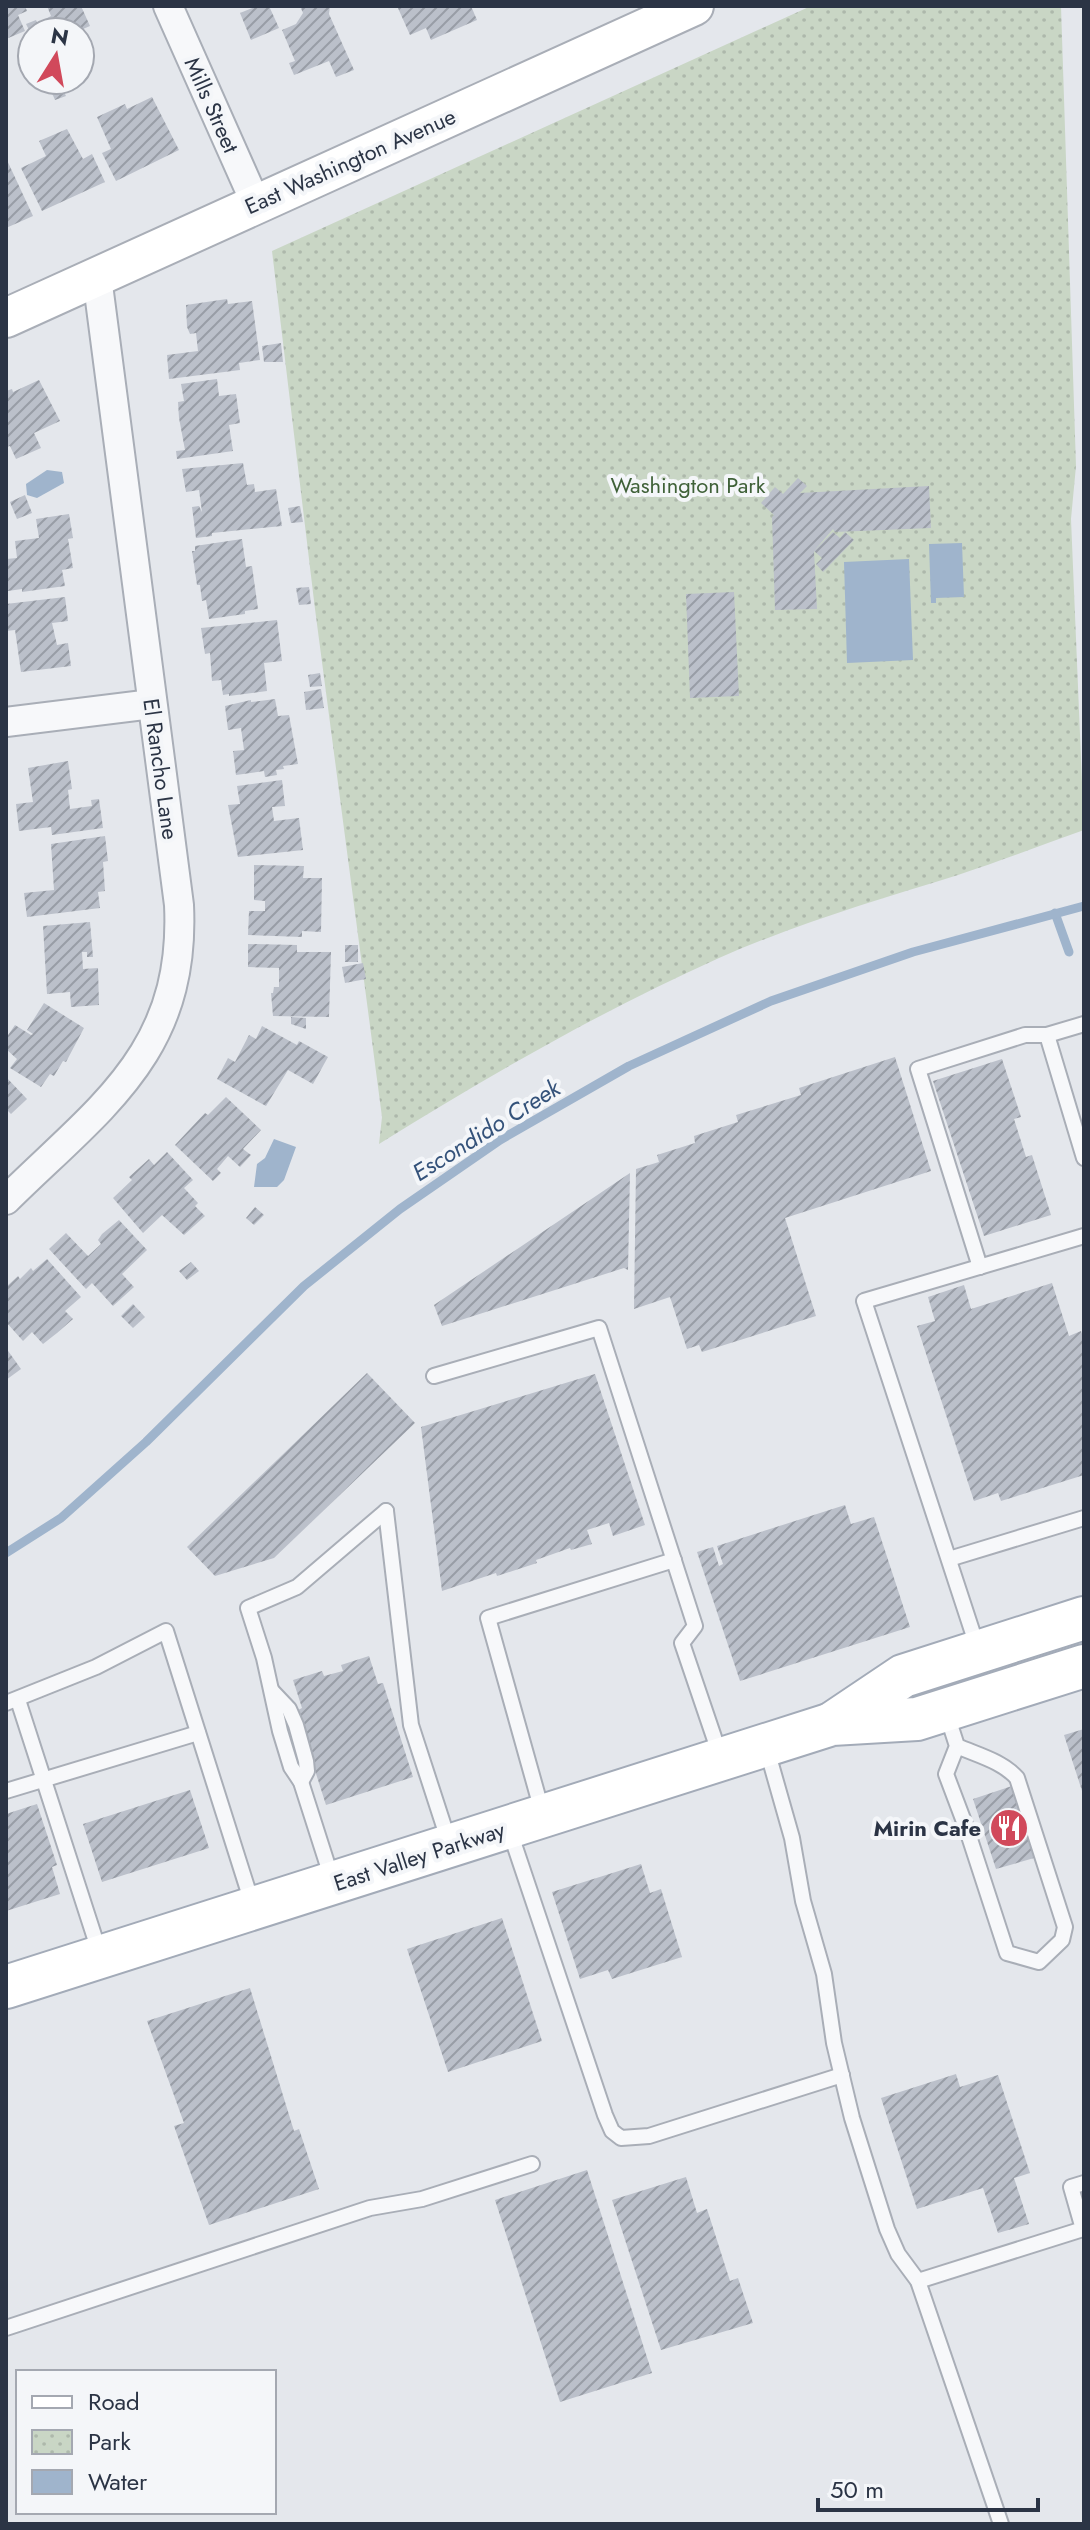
<svg xmlns="http://www.w3.org/2000/svg" width="1090" height="2530" viewBox="0 0 1090 2530" font-family="Jost,sans-serif">
<style>
.park{fill:url(#park-dots)}
.water{fill:#9fb4cc}
.lines{fill:none;stroke-linecap:round;stroke-linejoin:round}
.stream{stroke:#9fb4cc;stroke-width:9}
.building{fill:url(#building-hatch)}
.lane-casing{stroke:#a9aeb7;stroke-width:18}
.street-casing{stroke:#a9aeb7;stroke-width:32}
.secondary-casing{stroke:#a9aeb7;stroke-width:42}
.primary-casing{stroke:#a3abb8;stroke-width:46}
.lane{stroke:#f7f8fa;stroke-width:14}
.street{stroke:#f7f8fa;stroke-width:28}
.secondary{stroke:#fff;stroke-width:38}
.primary{stroke:#fff;stroke-width:42}
.labels{text-anchor:middle;dominant-baseline:central;stroke-width:8;stroke-linejoin:round;paint-order:stroke}
.street-label{font-size:22px;fill:#2b3445;stroke:#f4f6f9}
.park-label{font-size:22px;fill:#3f6138;stroke:#f4f6f9}
.poi-label{font-size:22px;font-weight:bold;fill:#2b3445;stroke:#f4f6f9;text-anchor:end}
.water-label{font-size:24px;font-style:italic;fill:#34527a;stroke:#f4f6f9}
</style>
<defs>
<pattern id="park-dots" width="8" height="8" patternUnits="userSpaceOnUse" patternTransform="scale(2)"><rect width="8" height="8" fill="#c9d6c5"/><path d="M2 2h.1M6 6h.1" fill="none" stroke="#adb8ab" stroke-width="1.8" stroke-linecap="round"/></pattern>
<pattern id="building-hatch" width="6" height="6" patternUnits="userSpaceOnUse" patternTransform="scale(2)"><rect width="6" height="6" fill="#bbc0ca"/><path d="M-1 1l2-2M0 6l6-6M5 7l2-2" fill="none" stroke="#989da6"/></pattern>
</defs>
<rect width="100%" height="100%" fill="#e4e7ec"/>
<path class="park" d="M811,6H1061L1076,466L1071,519L1084,830C1042,845 1001,861 958,875C877,900 796,924 719,958C599,1012 490,1075 379,1144L382,1117L315,609L272,251Z"/>
<g class="water">
<path d="M47,470L62,472L64,483L37,498L27,495L26,484Z"/>
<path d="M962,543L964,597L936,598V603H931L929,544Z"/>
<path d="M909,559L913,660L847,663L844,562Z"/>
<path d="M274,1139L296,1147L284,1180L277,1187H254L257,1164L265,1158Z"/>
</g>
<g class="lines">
<g class="stream">
<path d="M1055,913L1069,952"/>
<path d="M6,1553L61,1518L146,1442L304,1286L400,1209L500,1140L629,1066L771,1001L913,952L1084,906"/>
</g>
</g>
<g class="building">
<path d="M6,6H25L27,11L18,15L25,31L6,39Z"/>
<path d="M47,6H81L90,26L76,32H46L41,21L51,16Z"/>
<path d="M257,6H269L279,28L251,40L240,13Z"/>
<path d="M300,6H330L329,14L354,70L336,77L329,61L294,75L289,63L295,61L282,30L296,24L303,13Z"/>
<path d="M397,6H471L477,20L431,40L426,28L410,35Z"/>
<path d="M36,20L41,32H30L26,24Z"/>
<path d="M61,86L66,96L55,100L51,91Z"/>
<path d="M152,97L179,150L116,181L102,153L111,149L97,117L125,104L127,109Z"/>
<path d="M67,129L83,159L92,154L105,182L42,211L21,168L46,156L39,141Z"/>
<path d="M6,158L33,216L6,228Z"/>
<path d="M227,299L228,304L252,301L260,360L239,363L240,370L169,379L167,355L198,351L196,333L190,334L187,327L186,305Z"/>
<path d="M281,343L283,362H264L262,346Z"/>
<path d="M217,379L219,396L236,394L240,423L229,425L233,451L177,459L176,451L185,450L179,418L178,402L184,401L181,384Z"/>
<path d="M39,380L60,421L34,433L41,448L16,459L10,446L6,447V391L12,389L13,392Z"/>
<path d="M243,463L247,485L254,484L255,492L276,489L282,526L212,533V536L196,538L192,507L199,506L202,512L199,490L186,492L182,469Z"/>
<path d="M798,478L807,486L800,493L929,486L931,528L835,532L833,529L814,551L833,532L840,538L845,532L854,540L823,572L816,564L822,558L814,551L817,609L775,610L772,517L774,515L761,503L775,487L783,494Z"/>
<path d="M25,495L32,513L17,519L10,502Z"/>
<path d="M300,506L303,522L291,523L288,508Z"/>
<path d="M69,514L73,538L68,539L73,568L62,570L65,586L22,592V589L8,591L6,559L17,558L15,541L39,538L36,519Z"/>
<path d="M242,539L246,567L252,566L258,609L245,611V614L209,619L206,600L202,601L200,585H197L192,551H195V546Z"/>
<path d="M309,587L311,604L299,605L296,588Z"/>
<path d="M734,592L739,696L690,698L686,594Z"/>
<path d="M65,597L68,621L52,623L57,645L68,643L71,666L21,672L15,630L6,631V604Z"/>
<path d="M277,620L282,661L264,663L267,691L229,696V694L223,695L221,680L212,681L210,653L205,654L201,628Z"/>
<path d="M320,673L322,686L310,687L308,675Z"/>
<path d="M321,689L324,708L306,710L304,692Z"/>
<path d="M275,699L278,716L289,715L298,764L283,766L284,769L276,770L277,775L265,777L264,771L236,775L233,751L244,750L241,728L228,730L225,706L251,700V702Z"/>
<path d="M68,761L72,789L68,790L70,809L92,806L91,800L99,799L103,828L52,835L51,827L19,831L16,804L33,802L28,768Z"/>
<path d="M282,780L285,806L272,807L274,821L299,818L303,850L238,857L228,805L240,804L237,786Z"/>
<path d="M105,836L108,861L103,862L105,891L98,892L100,908L27,917L24,893L54,890L51,844Z"/>
<path d="M254,865L304,866L303,878H322L321,932L302,931V937L248,935L249,911H265V901L254,900Z"/>
<path d="M90,922L93,957H87V952H82L83,969L98,968L99,1005L71,1007L70,992L47,994L43,926Z"/>
<path d="M248,944L297,945V952H331L329,1017L273,1016L271,993H273L274,987H279V968L248,967Z"/>
<rect x="345" y="945" width="13" height="17"/>
<path d="M363,963L366,979L345,983L342,967Z"/>
<path d="M44,1003L84,1028L66,1062L63,1061L54,1076L50,1074L41,1087L10,1068L17,1059L6,1049V1038L15,1025L31,1035L33,1034L27,1030Z"/>
<path d="M291,1017L306,1018V1029L291,1024Z"/>
<path d="M262,1026L297,1045L299,1041L328,1057L313,1084L288,1070L266,1106L217,1079L228,1058L235,1062L249,1035L256,1039Z"/>
<path d="M895,1057L931,1171L785,1218L816,1316L702,1352L699,1345L687,1349L670,1297L634,1309L636,1169L659,1162L657,1155L695,1143L694,1136L738,1122L736,1115L801,1095L799,1088Z"/>
<path d="M1002,1059L1021,1117L1014,1119L1026,1157L1032,1155L1051,1215L984,1236L933,1081Z"/>
<path d="M6,1077L27,1099L11,1114L6,1109Z"/>
<path d="M226,1097L261,1130L243,1149L251,1155L240,1167L228,1156L217,1169L221,1173L213,1181L175,1145L205,1113L208,1115Z"/>
<path d="M167,1152L193,1180L184,1188L198,1203L195,1206L205,1216L184,1235L162,1215L143,1233L113,1198L132,1180L129,1177L149,1159L154,1165Z"/>
<path d="M630,1173L628,1270L624,1268L442,1326L434,1305Z"/>
<path d="M255,1207L264,1215L254,1225L246,1218Z"/>
<path d="M119,1220L147,1250L122,1274L134,1287L113,1306L92,1283L86,1289L49,1249L66,1233L88,1256L101,1244L98,1240L102,1234Z"/>
<path d="M47,1259L81,1297L65,1311L73,1319L57,1333L43,1344L32,1332L23,1341L6,1322V1287L18,1276L20,1279L31,1268L33,1271Z"/>
<path d="M191,1262L199,1271L187,1280L179,1271Z"/>
<path d="M1052,1283L1069,1336L1081,1331L1084,1339V1475L1001,1501L998,1493L974,1501L917,1326L935,1321L928,1297L964,1285L971,1309Z"/>
<path d="M133,1304L145,1317L133,1328L121,1316Z"/>
<path d="M6,1348L21,1369L6,1380Z"/>
<path d="M367,1373L415,1423L274,1558L215,1576L187,1547Z"/>
<path d="M595,1374L645,1525L613,1536L609,1523L587,1530L592,1544L571,1550L570,1548L536,1560L537,1563L497,1576L496,1573L442,1591L421,1427Z"/>
<path d="M845,1505L851,1524L874,1517L910,1627L740,1681L697,1552L713,1547L719,1566L723,1564L717,1546Z"/>
<path d="M369,1656L378,1684L383,1683L413,1777L326,1805L296,1711L302,1708L293,1680L322,1671L324,1676L343,1671L341,1665Z"/>
<path d="M1084,1729V1794H1083L1064,1735Z"/>
<path d="M1018,1784L1041,1856L996,1869L973,1799Z"/>
<path d="M190,1790L209,1848L102,1882L83,1824Z"/>
<path d="M37,1804L57,1865L52,1867L60,1894L6,1911V1814Z"/>
<path d="M641,1864L650,1893L661,1889L682,1957L612,1979L608,1970L580,1979L552,1892Z"/>
<path d="M502,1918L542,2041L448,2072L407,1949Z"/>
<path d="M250,1988L294,2131L299,2129L319,2189L209,2225L174,2126L184,2123L147,2021Z"/>
<path d="M956,2074L960,2087L998,2075L1030,2173L1014,2178L1029,2224L998,2233L983,2188L917,2209L881,2098Z"/>
<path d="M587,2170L652,2373L560,2402L495,2200Z"/>
<path d="M686,2177L697,2213L707,2209L730,2281L738,2278L753,2323L661,2350L612,2200Z"/>
</g>
<g class="lines">
<defs>
<g id="lane">
<path d="M1084,1024L1047,1035L1084,1158"/>
<path d="M980,1267L918,1069L1025,1035H1047"/>
<path d="M434,1376L599,1328L695,1626L682,1643L720,1755"/>
<path d="M386,1511L411,1725L449,1842"/>
<path d="M949,1559L1084,1518"/>
<path d="M978,1649L864,1301L1084,1236"/>
<path d="M272,1691L289,1709L296,1725L306,1761L307,1771L301,1782"/>
<path d="M18,1700L100,1954"/>
<path d="M6,1703L96,1667L166,1631L253,1906"/>
<path d="M947,1715L957,1746L946,1774L966,1827L1007,1953L1039,1962L1062,1940L1065,1927L1017,1778C1002,1761 977,1755 957,1746"/>
<path d="M767,1750L792,1838L803,1901L824,1974L834,2043L852,2118L887,2229L898,2254L918,2281L1001,2524"/>
<path d="M6,1791L198,1733"/>
<path d="M542,1811L488,1618L674,1560"/>
<path d="M510,1832L605,2115L612,2131L621,2138L649,2136L842,2075"/>
<path d="M332,1879L301,1782L291,1767L280,1731L264,1658L248,1608L297,1587L386,1511"/>
<path d="M918,2281L1083,2229L1071,2187L1084,2183"/>
<path d="M6,2328L370,2208L422,2199L532,2164"/>
</g>
<g id="street">
<path d="M168,6L256,204"/>
<path d="M6,722L152,704"/>
<path d="M6,1200C100,1107 186,1053 179,905L97,277"/>
</g>
<path id="secondary" d="M6,318L694,6"/>
<g id="primary">
<path d="M833,1723L903,1676L1084,1618"/>
<path d="M6,1987L832,1724L917,1719L1084,1666"/>
</g>
</defs>
<use href="#lane" class="lane-casing"/>
<use href="#street" class="street-casing"/>
<use href="#secondary" class="secondary-casing"/>
<use href="#primary" class="primary-casing"/>
<use href="#lane" class="lane"/>
<use href="#street" class="street"/>
<use href="#secondary" class="secondary"/>
<use href="#primary" class="primary"/>
</g>
<defs>
<symbol id="restaurant-disc" viewBox="-11 -11 22 22"><circle r="9.5" fill="#d1495b" stroke="#f4f6f9"/><path d="M-5-6h1v4h1v-4h1v4h1v-4h1v5L-1.5 .5V6h-2V.5L-5-1ZM5-6V6H3V1.5H1.5Q1.5-4 5-6Z" fill="#fff"/></symbol>
</defs>
<g fill-rule="evenodd">
<use href="#restaurant-disc" x="987" y="1806" width="44" height="44"/>
</g>
<g class="labels">
<g class="street-label">
<text transform="translate(212 105) rotate(66)">Mills Street</text>
<text transform="translate(350 161) rotate(-24)">East Washington Avenue</text>
<text transform="translate(161 769) rotate(82)">El Rancho Lane</text>
<text transform="translate(419 1856) rotate(-18)">East Valley Parkway</text>
</g>
<g class="park-label">
<text x="688" y="485">Washington Park</text>
</g>
<g class="poi-label">
<text x="981" y="1828">Mirin Cafe</text>
</g>
<g class="water-label">
<text transform="translate(486 1130) rotate(-32)">Escondido Creek</text>
</g>
</g>
<rect width="1090" height="2530" fill="none" stroke="#2b3445" stroke-width="16"/>
<rect x="16" y="2370" width="260" height="144" fill="#f4f6f9" stroke="#a4a8b1" stroke-width="2"/>
<rect x="32" y="2396" width="40" height="12" fill="#ffffff" stroke="#a4a8b1" stroke-width="2"/>
<text x="88" y="2410" font-size="24" fill="#2b3445">Road</text>
<rect x="32" y="2430" width="40" height="24" fill="url(#park-dots)" stroke="#a4a8b1" stroke-width="2"/>
<text x="88" y="2450" font-size="24" fill="#2b3445">Park</text>
<rect x="32" y="2470" width="40" height="24" fill="#9fb4cc" stroke="#a4a8b1" stroke-width="2"/>
<text x="88" y="2490" font-size="24" fill="#2b3445">Water</text>
<g transform="translate(56 56) rotate(11)"><circle r="38" fill="#f4f6f9" stroke="#a4a8b1" stroke-width="2"/>
<path d="M0-6L14 30L0 20L-14 30Z" fill="#d1495b"/>
<text y="-12" font-size="22" font-weight="bold" text-anchor="middle" fill="#2b3445">N</text>
</g>
<path d="M818 2498v12h220v-12" fill="none" stroke="#2b3445" stroke-width="4"/>
<text x="830" y="2498" font-size="24" fill="#2b3445" stroke="#f4f6f9" stroke-width="6" paint-order="stroke">50 m</text>
</svg>
